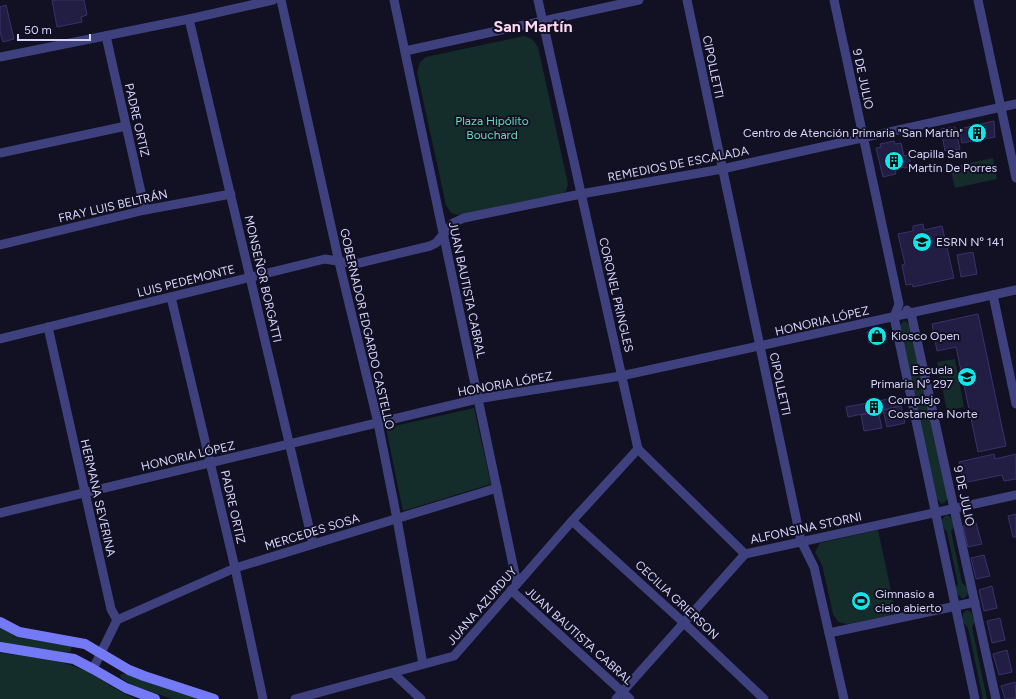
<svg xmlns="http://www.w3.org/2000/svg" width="1016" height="699" viewBox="0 0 1016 699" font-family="Figtree,sans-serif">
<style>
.green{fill:#142d2a}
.building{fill:#221e43;stroke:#39316d}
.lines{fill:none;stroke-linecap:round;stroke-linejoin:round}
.minor{stroke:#3f417f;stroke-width:9}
.secondary{stroke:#747af5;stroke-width:10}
.labels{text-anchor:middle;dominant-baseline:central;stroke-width:4;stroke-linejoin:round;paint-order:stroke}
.street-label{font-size:12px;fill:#d7d5fc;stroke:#121023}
.park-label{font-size:12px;fill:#67d7b3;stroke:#121023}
.poi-label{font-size:12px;fill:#d7d5fc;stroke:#121023;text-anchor:start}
.district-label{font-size:16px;font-weight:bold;fill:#fcd7f1;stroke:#121023}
</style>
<rect width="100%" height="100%" fill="#121023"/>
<g class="green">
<path d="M524,36L532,39L538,47L568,184L566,191L561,195L462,216L451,213L446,205L417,72L420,62L426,57Z"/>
<path d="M993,158L997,179L955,188L950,167Z"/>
<path d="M904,321L908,323L911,327L948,497L946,501L942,504L936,498L900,329V325Z"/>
<path d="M955,359L964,407L947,411L937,362Z"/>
<path d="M474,408L491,484L403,511L386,428Z"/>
<path d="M946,515C952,517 953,520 954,527L951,531L962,583C969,588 971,594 963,599L956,593L955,588L958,584L947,532C942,526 939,521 946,515Z"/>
<path d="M878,530L896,614L848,624L838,622L833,614L822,565L815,552L820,543Z"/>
<path d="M966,610L971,612L975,622L972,627L987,699H983L968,628L963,622V614Z"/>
<path d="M0,627L16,637L71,646L72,647L70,652H65L0,643Z"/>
<path d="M0,653C22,656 56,659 76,667C98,675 115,691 137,699H0Z"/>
<path d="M122,674H126L149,683L198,699H173L134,686L121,678L120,675Z"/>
</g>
<g class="building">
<path d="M52,0H84L87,15L81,17L82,22L57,27Z"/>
<path d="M6,5L14,39L3,42L0,32V7Z"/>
<path d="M994,121L995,137L962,143L959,129Z"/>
<path d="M955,127L960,149L945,151L941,129Z"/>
<path d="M894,141L895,144L901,143L904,156L909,155L911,167L904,168L903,167L895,169L896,174L883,177L876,148L881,147L880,144Z"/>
<path d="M923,224L924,230L942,226L954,278L913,287L912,284L906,285L902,265L905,264L898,234L913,231V226Z"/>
<path d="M973,252L977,274L961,277L957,255Z"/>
<path d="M978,314L1006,446L978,452L956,347L937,351L932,324Z"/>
<path d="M880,329L885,332L886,340L869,343L867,332Z"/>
<path d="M899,397L901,406L848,417L846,407Z"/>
<path d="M901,406L905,423L887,427L883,410Z"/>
<path d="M878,411L882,428L864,431L861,415Z"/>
<path d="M994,454L995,459L1016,454V479L1004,481L1002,475L963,483L959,462Z"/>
<path d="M1016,514V537H1013L1008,516Z"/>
<path d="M976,523L982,544L968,547L963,526Z"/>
<path d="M984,555L990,576L976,579L971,558Z"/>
<path d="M992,586L997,608L984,611L979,590Z"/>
<path d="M1000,618L1005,640L992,643L987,621Z"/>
<path d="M1007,650L1012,672L999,675L993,654Z"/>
<path d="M1015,682L1016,699H1005L1001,686Z"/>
</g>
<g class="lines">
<g class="minor">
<path d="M281,0L339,262L378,423L397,519L423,664"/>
<path d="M394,0L517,584"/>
<path d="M538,0L638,449L745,554"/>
<path d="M687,0L801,541L814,567L844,699"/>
<path d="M834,0L899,304L894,317L975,699"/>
<path d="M978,0L1016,178"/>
<path d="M189,19L313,544"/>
<path d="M106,36L145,210"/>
<path d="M405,51L639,0"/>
<path d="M0,57L189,19L273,0"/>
<path d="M0,153L126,126"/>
<path d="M0,245L145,210L231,194"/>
<path d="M993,295L1016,404"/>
<path d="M171,297L235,568L263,699"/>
<path d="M907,310L911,313L996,699"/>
<path d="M48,327L111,609L117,620L93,669"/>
<path d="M0,339L325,259L355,264L430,246L436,243L453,223L464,218L581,194L722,169L1016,104"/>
<path d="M0,513L477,399L621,376L1016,290"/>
<path d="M572,521L684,623L764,699"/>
<path d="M511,590L630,699"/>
<path d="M117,620L235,568L497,488"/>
<path d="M829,633L975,602"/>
<path d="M393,673L421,699"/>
<path d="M295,699L454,656L572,521L638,449"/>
<path d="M616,699L745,554L1016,495"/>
</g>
<g class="secondary">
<path d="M0,622L19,632L85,644L129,670L144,676L214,699"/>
<path d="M0,647L74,659L93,669L126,688L155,699"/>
</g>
</g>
<defs>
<symbol id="building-disc" viewBox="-11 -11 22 22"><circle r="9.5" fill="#11e6ec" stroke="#121023"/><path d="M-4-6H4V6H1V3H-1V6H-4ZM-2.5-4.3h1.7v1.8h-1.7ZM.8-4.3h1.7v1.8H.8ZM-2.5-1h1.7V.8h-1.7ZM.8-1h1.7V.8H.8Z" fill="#111"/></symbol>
<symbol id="school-disc" viewBox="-11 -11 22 22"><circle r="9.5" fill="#11e6ec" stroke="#121023"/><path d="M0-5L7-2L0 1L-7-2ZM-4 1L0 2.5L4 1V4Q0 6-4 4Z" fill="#111"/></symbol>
<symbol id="shop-disc" viewBox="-11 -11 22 22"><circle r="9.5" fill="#11e6ec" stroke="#121023"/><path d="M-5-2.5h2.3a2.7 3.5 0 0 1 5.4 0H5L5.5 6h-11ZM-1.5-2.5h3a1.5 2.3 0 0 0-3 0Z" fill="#111"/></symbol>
<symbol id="stadium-disc" viewBox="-11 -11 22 22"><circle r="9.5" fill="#11e6ec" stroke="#121023"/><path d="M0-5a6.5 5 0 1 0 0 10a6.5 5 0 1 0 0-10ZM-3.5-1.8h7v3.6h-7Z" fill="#111"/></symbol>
</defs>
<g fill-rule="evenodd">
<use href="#building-disc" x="966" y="122" width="22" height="22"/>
<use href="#building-disc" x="883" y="150" width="22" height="22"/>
<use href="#school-disc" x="911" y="231" width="22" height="22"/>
<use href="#shop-disc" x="866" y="325" width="22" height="22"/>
<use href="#school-disc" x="956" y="366" width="22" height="22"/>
<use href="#building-disc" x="863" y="396" width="22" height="22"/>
<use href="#stadium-disc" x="850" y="590" width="22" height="22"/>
</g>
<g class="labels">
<g class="street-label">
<text transform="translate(713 67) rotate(78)">CIPOLLETTI</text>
<text transform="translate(863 79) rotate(78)">9 DE JULIO</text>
<text transform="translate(137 120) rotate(77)">PADRE ORTIZ</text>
<text transform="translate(678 164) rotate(-11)">REMEDIOS DE ESCALADA</text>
<text transform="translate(113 206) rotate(-13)">FRAY LUIS BELTRÁN</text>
<text transform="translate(263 279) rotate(77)">MONSEÑOR BORGATTI</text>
<text transform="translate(186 281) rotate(-14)">LUIS PEDEMONTE</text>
<text transform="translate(467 290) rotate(78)">JUAN BAUTISTA CABRAL</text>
<text transform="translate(616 295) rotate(77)">CORONEL PRINGLES</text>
<text transform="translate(822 321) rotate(-13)">HONORIA LÓPEZ</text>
<text transform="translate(367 329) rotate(77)">GOBERNADOR EDGARDO CASTELLO</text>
<text transform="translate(505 384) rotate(-10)">HONORIA LÓPEZ</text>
<text transform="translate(780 384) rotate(78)">CIPOLLETTI</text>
<text transform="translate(188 456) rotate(-13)">HONORIA LÓPEZ</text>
<text transform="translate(964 496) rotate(78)">9 DE JULIO</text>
<text transform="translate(98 498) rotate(77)">HERMANA SEVERINA</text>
<text transform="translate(233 507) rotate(77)">PADRE ORTIZ</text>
<text transform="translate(806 528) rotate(-12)">ALFONSINA STORNI</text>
<text transform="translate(312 532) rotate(-17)">MERCEDES SOSA</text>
<text transform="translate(677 600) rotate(43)">CECILIA GRIERSON</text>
<text transform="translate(482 606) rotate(-49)">JUANA AZURDUY</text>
<text transform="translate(579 636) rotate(42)">JUAN BAUTISTA CABRAL</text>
</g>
<g class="park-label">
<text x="492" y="121">Plaza Hipólito<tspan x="492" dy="14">Bouchard</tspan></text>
</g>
<g class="poi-label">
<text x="963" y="133" text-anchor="end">Centro de Atención Primaria "San Martín"</text>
<text x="908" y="154">Capilla San<tspan x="908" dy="14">Martín De Porres</tspan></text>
<text x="936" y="242">ESRN Nº 141</text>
<text x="891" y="336">Kiosco Open</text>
<text x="953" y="370" text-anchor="end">Escuela<tspan x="953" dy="14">Primaria Nº 297</tspan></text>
<text x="888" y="400">Complejo<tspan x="888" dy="14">Costanera Norte</tspan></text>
<text x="875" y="594">Gimnasio a<tspan x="875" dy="14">cielo abierto</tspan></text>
</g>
<g class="district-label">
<text x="533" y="26">San Martín</text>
</g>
</g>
<path d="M18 34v6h72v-6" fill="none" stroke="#d7d5fc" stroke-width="2"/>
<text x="24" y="34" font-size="12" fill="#d7d5fc" stroke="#121023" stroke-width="3" paint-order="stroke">50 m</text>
</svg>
